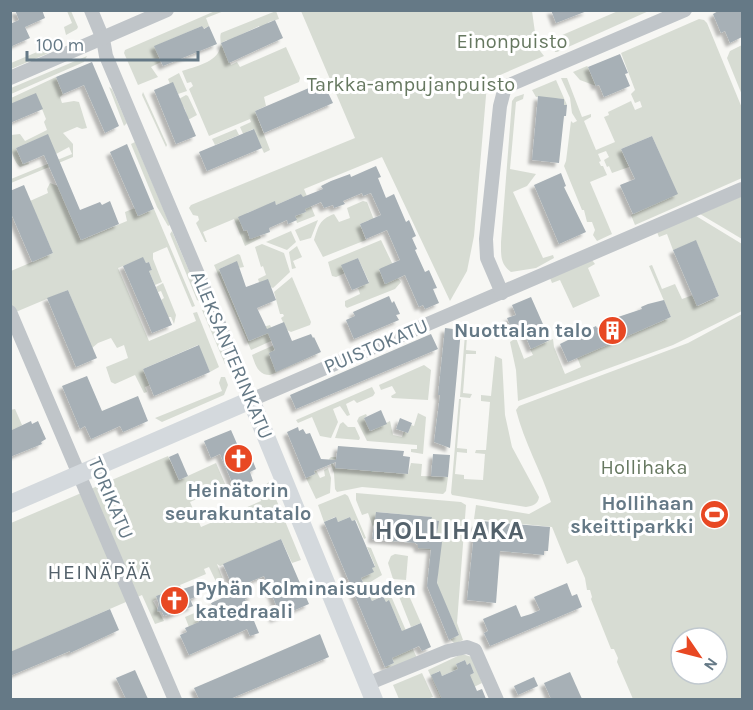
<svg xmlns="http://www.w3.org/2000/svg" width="753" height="710" viewBox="0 0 753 710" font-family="Karla,sans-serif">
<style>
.green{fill:#d7dcd3;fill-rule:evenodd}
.building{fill:#a7b0b6;filter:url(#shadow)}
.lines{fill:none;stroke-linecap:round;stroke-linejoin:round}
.street{stroke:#c0c5c9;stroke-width:14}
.secondary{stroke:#d4d9dd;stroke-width:18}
.labels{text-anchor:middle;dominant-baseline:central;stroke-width:6;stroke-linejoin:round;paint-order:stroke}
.park-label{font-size:20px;fill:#667860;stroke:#fff}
.poi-label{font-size:20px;font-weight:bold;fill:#657986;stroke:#fff;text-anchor:end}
.street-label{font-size:20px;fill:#657986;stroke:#fff}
.neighbourhood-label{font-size:21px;letter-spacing:1.5px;fill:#53616b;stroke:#fff}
.district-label{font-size:26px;font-weight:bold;letter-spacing:1.5px;fill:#53616b;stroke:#fff}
</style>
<defs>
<filter id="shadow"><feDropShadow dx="-4" dy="4" stdDeviation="1.5" flood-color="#0004"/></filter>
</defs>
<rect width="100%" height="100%" fill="#f7f7f4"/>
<g class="green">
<path d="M651,10L557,52H555L554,48L560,36L618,11Z"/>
<path d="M67,11H71L78,27L77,29L66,35L64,27L72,23Z"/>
<path d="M215,11H224L206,18L209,26L203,29L202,26L155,46L161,62L151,67L158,77L138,85L124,53L125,50Z"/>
<path d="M276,11L279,19L269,22L261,29L259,26L236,37L229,43L227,40L221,43L231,65L237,62L240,67L286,47L300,78L299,82L264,97L266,106L255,111L270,150L264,153L253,129L247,132V134L244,136L240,127L251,122L250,119L209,136L189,89L193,86L191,82L187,83L182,71C194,67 217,62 220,48C222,42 219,38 221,33Z"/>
<path d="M301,11H532L537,47L544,56L484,82L487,84L474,236L467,271L450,301L382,157L304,189L315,216L297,223L295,216L306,212L303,206L306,204L301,194L276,205L275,202L247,213L245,225L242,226L244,231L247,230L249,236L258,232L261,238L245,246L234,219L203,232L207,242H205L196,223L199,220L198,216L193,215L189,208L191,205L355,138Z"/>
<path d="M699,19L704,20L707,23L742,108V178L635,225L631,215L677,193L652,136L621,149L629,167L612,173L609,166L607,167L604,160L609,157L606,151L598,154L601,161L599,162L601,166H603L607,175L590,182L612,234L597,241L593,235L595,230L592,222H587L584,210H582L564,166L566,161L571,121L573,123L577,121L572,113L570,98L561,78H567L582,117L591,114V117L584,121L596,150L615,142L604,117L609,115L608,112L631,101L635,110L642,107L640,101L635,103L631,94L635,90L621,53Z"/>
<path d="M56,44L49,53L11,69V63Z"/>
<path d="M742,45V95L727,58L730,51Z"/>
<path d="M87,56L84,62L11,94V88Z"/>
<path d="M587,66L588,67L596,86L580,80L573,72Z"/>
<path d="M179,73L187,91L178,94L173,83L170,84L168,79Z"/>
<path d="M56,77L63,94L60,97L62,103L74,101L79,102L87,128L82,129L77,127L63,133L73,144V157L11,183V179L72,154L69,147L56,154L47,135L16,148L23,164L28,162L29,164L20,167C12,160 10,145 11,135L20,134L25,141L47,130L44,122L46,119L36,94L11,104V98Z"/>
<path d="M556,80L567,105H564V99L536,97L532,90Z"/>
<path d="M109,87L112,89L127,123L124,126Z"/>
<path d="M143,92L167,145L166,147L142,95Z"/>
<path d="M524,94L523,99L516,102L510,169L536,174L527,186L513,192L543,258L553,255L554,258L536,268L511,272C500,264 501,255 501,242L512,101L515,97Z"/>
<path d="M186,95L188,96L197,115L186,121C188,112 184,105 177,100Z"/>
<path d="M236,129L239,135L215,145L212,139Z"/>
<path d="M135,142L170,225L168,226L157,207L131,144Z"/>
<path d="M50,183L58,186L81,240L127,221L125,212L135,208L138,216L154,209L195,306L192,307L167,247L153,253V259L162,282L155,285L149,271L152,270L149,262L146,263L143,258L118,268L149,341L196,321L193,313L197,312L219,367L210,372L198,345L143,369L150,385L145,387L147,392L144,393L135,375L115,384L111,382L106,367L128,358L124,345L117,348L111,338L98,343L92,348L68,290L11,314V271L53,253L30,201L48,193L47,189Z"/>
<path d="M742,196V239L700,214Z"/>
<path d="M363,201L367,202L374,220L370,223L369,220L360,224L366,240L323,257L314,240C319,225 319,220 334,214L339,222L350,218L347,208Z"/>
<path d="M696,216L742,244V311L673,345L518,401L516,370L510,342L516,338L524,359L533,355L530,349L553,339L554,347L565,374L581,367L577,357L671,317L649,266L652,265L662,289L675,284L682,299L693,295L698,306L719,296L696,241L673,250L667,234L659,237L657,232Z"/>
<path d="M318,220L311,238L300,241L295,230Z"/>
<path d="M172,231L202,301L201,302L197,300L170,234Z"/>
<path d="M291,231L296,242L287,250L266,242Z"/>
<path d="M381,240L393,265L379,269L385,284L397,277L401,282L395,289L347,308L345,306V301L360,294L358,288L369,282L358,258L342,265L345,273L336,277L332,276L328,262Z"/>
<path d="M262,244L284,253L290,272L273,288L259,282L258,279L266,275L263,266L261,267L255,247Z"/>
<path d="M297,246L302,257L293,261L296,268L292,269L289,252Z"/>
<path d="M238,254L240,255L244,267L238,268L233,263L219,269L249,341L263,335V327L270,325L275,336L271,341L251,350L214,265Z"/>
<path d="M592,260L595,264L588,268L600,296L573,308L560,280L552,283L550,278Z"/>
<path d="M292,277L311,322L310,325L291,332L287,330L281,318L284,316L283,314H280L274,292Z"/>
<path d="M163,283L176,315L174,324L171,317H168L161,300L164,298L161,291L158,292L156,287Z"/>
<path d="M205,309L228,362L225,364L202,310Z"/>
<path d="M742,314V699H633L617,662L618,658L614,649H611L591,599L592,597L590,590H587L585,578L577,560L567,564L552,527L474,519L476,505L529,514L551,502C541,471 524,442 516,410L519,406L688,343ZM681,638H717V674H681Z"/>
<path d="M468,333H478V337H467L466,350L476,351V354H466L463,393L472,394L470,398L460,397L465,334Z"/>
<path d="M272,346L276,347L270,357L277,371L323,352L270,375C258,375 255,364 252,355Z"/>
<path d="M495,356L502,359L505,415L512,447L539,497C538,504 533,506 526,507L452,495L451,493L459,399H461L457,448L467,449V453L457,452L455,474L464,475V479L483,480L485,454L475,453L476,450H486L490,402L481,401V395L491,396Z"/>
<path d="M424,365L431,370L428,400L392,398L391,396L396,393L392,386L381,390L379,385Z"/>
<path d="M221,377H225L228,385L224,395L162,422L155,418L222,391L219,383Z"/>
<path d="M372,387L375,393L373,396L357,403L354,400L346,404L350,415L347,416L340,406L333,409L338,422L331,438L320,436L312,417L298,423L296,420Z"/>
<path d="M15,409L22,425L12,432L10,410Z"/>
<path d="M418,413L426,417L423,454L411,452V449H417V445L367,441L357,421L359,417L366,414L367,416L364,418L371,431L390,421L393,435L402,437L404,431L408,433L411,425L414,426Z"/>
<path d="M343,422L348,427H355L360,438L359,440L335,438L340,424Z"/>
<path d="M168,456L179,480L216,463L226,486L190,502L201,527L261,501L259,490L269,482L301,560L292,563L281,539L220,566L217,564L229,595L226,597L223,591L221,592L209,567L204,569L206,574L180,585L182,589L165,595L164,593L156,596L157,599L153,601L164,621L155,624L142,595L11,652V523Z"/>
<path d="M331,457H336V460H333V465L336,468L408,474L411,463L422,464L421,476L448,477L446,491L443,494L362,487L337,492L335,489L334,473L329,459Z"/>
<path d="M328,468L331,478L330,493L316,499L306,478L315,474L314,471L316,470L320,478L325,476L324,470Z"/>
<path d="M356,493L461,502L466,505L457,623L463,640L455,644L450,639L459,635L437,585L439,558L431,550L418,549L442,534H437L438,521L431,520V517L377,512L373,527L368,513L362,515L356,500Z"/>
<path d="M345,494L348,496L366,538L364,539L356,520L352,521L350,517L338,522L335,517L324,522L318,505Z"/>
<path d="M367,547L371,548L382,575L367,584L371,592L377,588L378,590L388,589L407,633L404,635L389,601L386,602L383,596L372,601L361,578L373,572L372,568L375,566Z"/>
<path d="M395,554L408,556L406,580L393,579L388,563L391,556Z"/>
<path d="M398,586L412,588L407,591L421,623L411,627L396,589Z"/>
<path d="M204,609L207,615L198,619L199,622L189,627L185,617Z"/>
<path d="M411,645L417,658L388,669L385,667L394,663L392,658Z"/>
<path d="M462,654L472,657L482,683L464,692L470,675L474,673L470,664L467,665L465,660L456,664L458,669L442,676L439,671L432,675L440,694L444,693L447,699H441L428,670Z"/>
<path d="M422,673L433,697L427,699H399L393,685Z"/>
</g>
<g class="building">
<path d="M15,10H42L45,18L25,27L30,38L10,47V24L19,20Z"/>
<path d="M551,10H587V11L556,23Z"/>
<path d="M720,10H742V37L730,43L725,31L721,33L713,14Z"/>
<path d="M275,20L283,38L229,63L221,43Z"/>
<path d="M202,26L204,29L209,26L217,44L163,66L154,46Z"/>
<path d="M620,54L628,73L625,74L630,86L604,97L599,85L596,86L588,67Z"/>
<path d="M92,62L119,126L105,133L84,85L63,94L56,77Z"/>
<path d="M173,82L196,136L176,144L154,90Z"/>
<path d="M323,82L333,103L264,133L255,111Z"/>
<path d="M36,93L43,109L10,123V104Z"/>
<path d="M538,96L564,99V105H567L566,116H564L559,163L532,160Z"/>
<path d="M254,129L262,148L207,171L199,152Z"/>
<path d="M48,134L80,210L100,202L102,205L110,201L119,224L81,240L44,155L23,164L16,148Z"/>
<path d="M652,136L678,194L633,214L620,185L635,179L621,149Z"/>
<path d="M127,144L154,209L138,216L110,152Z"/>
<path d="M376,166L381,177L378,178L386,198L394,194L406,222L409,220L416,236L412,238L417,249L415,250L425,272L429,270L437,288L433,289L439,303L425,309L423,305L419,307L405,275L385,284L379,269L400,260L387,230L366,239L360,224L381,215L371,193L363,196L362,193L343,201L345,204L334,208L333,205L324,208L321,202L305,209L306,212L295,216L297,220L288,224L287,220L269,228L270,232L250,239L247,230L244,231L238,217L275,201L276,205L301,194L303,197L323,189L321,186L331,181L350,174L351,177Z"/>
<path d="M561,173L566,186L564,187L586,232L559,244L534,185Z"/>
<path d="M24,185L53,253L32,262L10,211V191Z"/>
<path d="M696,240L719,296L697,306L673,250Z"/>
<path d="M143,257L146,263L149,262L152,270L149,271L172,325L152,333L123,266Z"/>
<path d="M358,258L369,283L352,290L341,265Z"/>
<path d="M237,261L246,287L268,279L276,300L257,308L267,329L284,322L292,341L311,334L313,338L314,337L321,352L276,372L270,356L269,353L275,350L268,333L249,341L219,269Z"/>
<path d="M68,290L97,358L76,367L47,298Z"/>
<path d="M389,296L392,303L394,301L400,314L396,315L399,320L354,339L346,320L355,316L353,312Z"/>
<path d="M531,297L550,340L531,349L521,326L512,330L507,318L516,315L512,305Z"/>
<path d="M664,300L671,317L568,362L560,344L596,326L597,328L613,321L612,319L642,309L641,307L648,304Z"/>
<path d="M445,328L461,330L450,448L434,442L440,395H438Z"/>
<path d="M431,334L438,349L296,409L290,395Z"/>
<path d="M199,345L210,372L154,396L143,369Z"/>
<path d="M87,376L102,411L138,396L148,421L123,432L120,426L91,439L85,426L80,429L62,386Z"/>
<path d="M381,410L387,424L370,431L364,418Z"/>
<path d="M400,418L412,423L408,433L396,429Z"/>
<path d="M31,421L32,424L38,421L46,439L41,442L42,444L10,457V431Z"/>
<path d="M298,427L299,431L303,429L306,434L310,433L321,459L336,460L338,446L404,451L403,456L410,457L408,474L335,468L336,462L314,471L315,474L306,478L287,432Z"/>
<path d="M231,430L241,453L243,456L250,454L256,469L250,472L253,481L235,489L220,454L211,458L204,441Z"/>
<path d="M178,453L188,476L179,480L169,457Z"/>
<path d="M433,454L450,455L448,477L431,476Z"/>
<path d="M376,512L432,517L431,520L439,521L437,534H443L437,583L459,635L449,640L427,586L431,549L418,548V545L415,543L372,539Z"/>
<path d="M336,517L338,522L350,517L352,521L355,520L375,567L372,568L374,572L361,578L372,601L383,596L386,602L389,600L402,631L421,623L431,647L422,651L419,646L392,658L394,663L385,667L324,522Z"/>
<path d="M481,521L550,527L548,551H544V555L500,551L496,603L467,600L475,524H481Z"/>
<path d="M281,539L309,604L274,619L270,610L277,607L264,576L247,583L253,596L245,599L259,633L250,636L247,629L189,655L180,635L187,632L185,628L199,622L198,619L215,612L211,603L235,592L223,564Z"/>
<path d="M567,583L572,596L577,594L582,607L490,646L484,633L488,631L483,619L516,605L521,617L531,614L540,610L534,597Z"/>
<path d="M195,585L200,590L198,596L190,599L193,606L169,616V614L164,616L162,612L157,611L159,604L156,596L164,593L165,595Z"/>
<path d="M110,609L119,630L70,653V651L10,676V652Z"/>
<path d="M320,634L329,657L230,699H199L194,688Z"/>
<path d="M465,660L467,665L470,663L474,673L470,675L477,691L482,689L486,699H442L431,675L440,671L442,676L458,669L456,664Z"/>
<path d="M135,670L148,699H126L116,678Z"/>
<path d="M570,672L582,699H551L544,683Z"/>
<path d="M534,677L538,686L518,695L514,686Z"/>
</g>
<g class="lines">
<g class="street">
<path d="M91,10L103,39L106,56L251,400L742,189"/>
<path d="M10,78L167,10"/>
<path d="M502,293L487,258L486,239L500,106L505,87L685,10"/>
<path d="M10,312L175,700"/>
<path d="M367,684L448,651L467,647L475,650L497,700"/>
</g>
<path class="secondary" d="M10,504L251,400L374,700"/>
</g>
<defs>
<symbol id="building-disc" viewBox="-11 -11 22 22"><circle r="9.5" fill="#e84823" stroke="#fff"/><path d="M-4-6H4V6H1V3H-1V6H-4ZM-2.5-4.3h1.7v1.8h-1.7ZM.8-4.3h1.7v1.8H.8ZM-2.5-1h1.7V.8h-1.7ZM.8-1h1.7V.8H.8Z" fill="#fff"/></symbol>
<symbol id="church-disc" viewBox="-11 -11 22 22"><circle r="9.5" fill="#e84823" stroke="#fff"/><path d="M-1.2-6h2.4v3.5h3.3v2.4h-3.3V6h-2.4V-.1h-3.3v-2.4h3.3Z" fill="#fff"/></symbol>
<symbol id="stadium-disc" viewBox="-11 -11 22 22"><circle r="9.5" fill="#e84823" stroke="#fff"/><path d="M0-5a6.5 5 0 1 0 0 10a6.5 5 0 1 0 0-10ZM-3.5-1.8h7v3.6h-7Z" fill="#fff"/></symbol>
</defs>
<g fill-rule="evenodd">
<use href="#building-disc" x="596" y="314" width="33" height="33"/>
<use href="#church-disc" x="222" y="442" width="33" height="33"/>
<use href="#stadium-disc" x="698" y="498" width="33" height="33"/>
<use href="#church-disc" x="158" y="584" width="33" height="33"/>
</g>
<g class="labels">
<g class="park-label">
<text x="512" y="41">Einonpuisto</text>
<text x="411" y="84">Tarkka-ampujanpuisto</text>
<text x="644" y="467">Hollihaka</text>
</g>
<g class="poi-label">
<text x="592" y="330">Nuottalan talo</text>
<text x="238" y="490" text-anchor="middle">Heinätorin<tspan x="238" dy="23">seurakuntatalo</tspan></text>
<text x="694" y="503">Hollihaan<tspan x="694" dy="23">skeittiparkki</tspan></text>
<text x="195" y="588" text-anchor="start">Pyhän Kolminaisuuden<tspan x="195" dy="23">katedraali</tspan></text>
</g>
<g class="street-label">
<text transform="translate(376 346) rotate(-23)">PUISTOKATU</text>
<text transform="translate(232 355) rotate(67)">ALEKSANTERINKATU</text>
<text transform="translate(111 498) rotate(67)">TORIKATU</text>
</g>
<g class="neighbourhood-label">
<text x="100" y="572">HEINÄPÄÄ</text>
</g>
<g class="district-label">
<text x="450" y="530">HOLLIHAKA</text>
</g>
</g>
<rect width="753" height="710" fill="none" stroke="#657986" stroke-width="24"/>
<g transform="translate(699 656) rotate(125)"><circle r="28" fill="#ffffff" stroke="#c1c9cf" stroke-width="1.5"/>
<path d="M0-4.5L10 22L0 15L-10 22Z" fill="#e84823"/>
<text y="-9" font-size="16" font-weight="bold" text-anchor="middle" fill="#657986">N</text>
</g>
<path d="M27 51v9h171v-9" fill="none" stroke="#657986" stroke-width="3"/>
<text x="36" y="51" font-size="18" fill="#657986" stroke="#ffffff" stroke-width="4.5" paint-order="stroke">100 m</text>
</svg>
